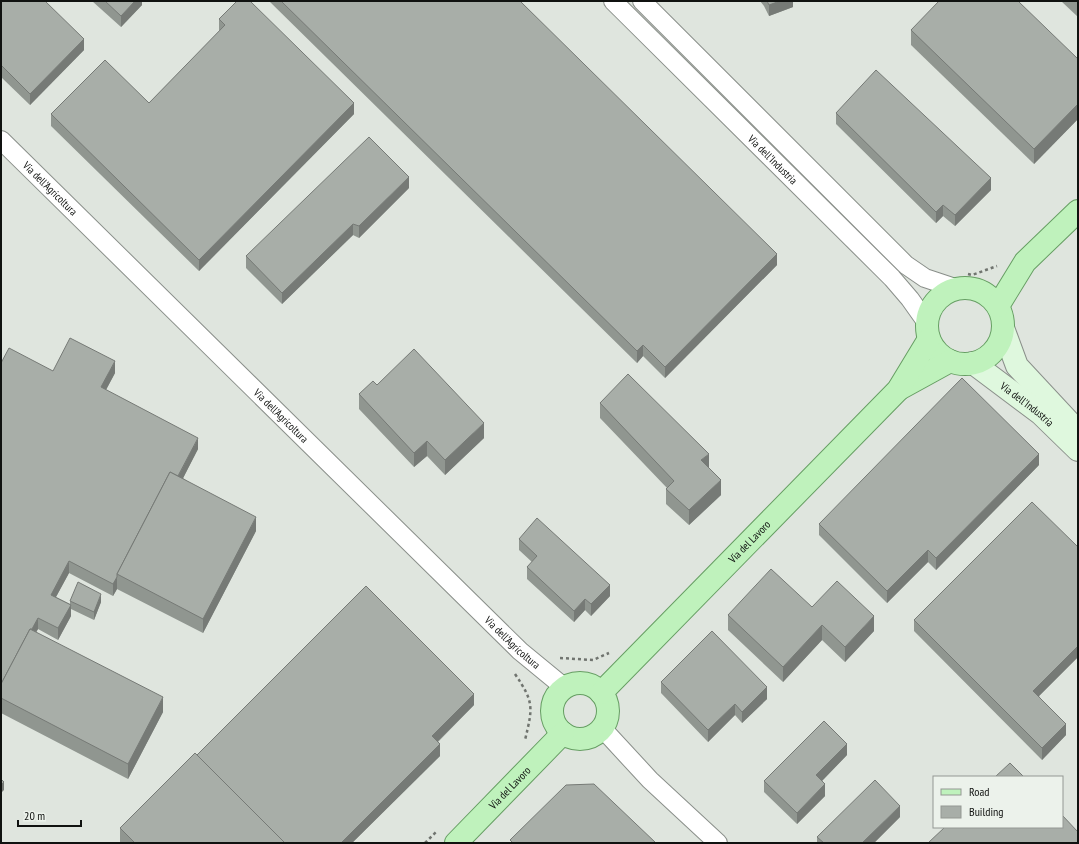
<svg xmlns="http://www.w3.org/2000/svg" width="1079" height="844" viewBox="0 0 1079 844" font-family="'PT Sans Narrow',sans-serif">
<style>
.lines{fill:none;stroke-linecap:round;stroke-linejoin:round}
.street-casing{stroke:#8a8f8a;stroke-width:20}
.secondary-casing{stroke:#8a8f8a;stroke-width:24}
.primary-casing{stroke:#669e63;stroke-width:24}
.path{stroke:#70746f;stroke-width:2.5;stroke-dasharray:3 3;stroke-linecap:butt}
.street{stroke:#fff;stroke-width:18}
.secondary{stroke:#dff8de;stroke-width:22}
.primary{stroke:#bff2bc;stroke-width:22}
.wall{fill:#909690}
.shaded-wall{fill:#767a76}
.building{fill:#a8aea8;stroke:#767a76}
.labels{text-anchor:middle;dominant-baseline:central;stroke-width:3;stroke-linejoin:round;paint-order:stroke}
.street-label{font-size:11px;fill:#101210;stroke:#ecf2eb}
</style>
<rect width="100%" height="100%" fill="#dfe5de"/>
<g class="lines">
<defs>
<g id="street">
<path id="s1" d="M613,1L892,278L910,299L927,323"/>
<path d="M642,1L906,265L925,278L955,288"/>
<path id="s2" d="M1,140L520,651L565,688"/>
<path d="M602,728L650,780L718,843"/>
</g>
<g id="secondary">
<path d="M1003,328L1017,366L1072,425"/>
<path id="s3" d="M973,363L1041,414L1078,450"/>
</g>
<g id="primary">
<circle cx="965" cy="326" r="38"/>
<path d="M998,306L1025,262L1078,211"/>
<path d="M899,389L950,361"/>
<circle cx="580" cy="711" r="28"/>
<path id="s4" d="M601,693L898,390L929,339"/>
<path id="s5" d="M456,843L563,733"/>
</g>
</defs>
<use href="#street" class="street-casing"/>
<use href="#secondary" class="secondary-casing"/>
<use href="#primary" class="primary-casing"/>
<g class="path">
<path d="M968,274L972,275L997,266"/>
<path d="M560,658L593,660L609,653"/>
<path d="M515,674C534,702 533,707 525,740"/>
<path d="M425,843L437,831"/>
</g>
<use href="#street" class="street"/>
<use href="#secondary" class="secondary"/>
<use href="#primary" class="primary"/>
</g>
<g class="wall">
<path d="M1,1L84,50L30,105L1,77Z"/>
<path d="M92,1H142V5L121,27Z"/>
<path d="M269,1H520L777,265L665,378L643,356L637,363Z"/>
<path d="M760,1H793V7L769,16L764,6Z"/>
<path d="M1061,1H1078V17Z"/>
<path d="M219,19L354,114L199,271L51,126V114L149,103L220,31L219,30Z"/>
<path d="M911,30L1078,59V119L1034,164L911,45Z"/>
<path d="M836,113L991,190L955,226L943,216L936,223L836,124Z"/>
<path d="M409,188L359,238L353,235L282,304L246,268V256Z"/>
<path d="M1,363L53,371L115,373L106,390L198,449L183,478L256,531L203,633L117,589L113,596L69,573L56,597L70,604V601L101,602L94,620L71,609V616L58,640L38,629L36,632L163,712L128,779L1,713Z"/>
<path d="M377,385L484,438L445,475L427,456L414,467L359,409V394Z"/>
<path d="M600,403L709,468L721,495L689,525L666,504V489L667,488L600,418Z"/>
<path d="M1039,465L936,570L928,562L887,603L819,535V524Z"/>
<path d="M519,539L610,596L591,616L585,610L574,622L527,579V567L532,562L519,550Z"/>
<path d="M812,607L874,631L845,662L822,640L783,682L728,630V615Z"/>
<path d="M914,620L1078,657L1039,696L1066,735L1042,760L914,631Z"/>
<path d="M661,682L767,699L742,723L735,715L708,742L661,693Z"/>
<path d="M474,705L438,742L440,756L352,843H120V828L197,755Z"/>
<path d="M847,755L822,781L825,796L797,824L764,792V781Z"/>
<path d="M900,817L874,843H817V837Z"/>
</g>
<g class="shaded-wall">
<path d="M135,1H142V5L121,27V16Z"/>
<path d="M780,1H793V7L769,16V5Z"/>
<path d="M84,39V50L30,105V94Z"/>
<path d="M354,103V114L199,271V260Z"/>
<path d="M1078,104V119L1034,164V149Z"/>
<path d="M409,177V188L359,238V226Z"/>
<path d="M991,178V190L955,226V215Z"/>
<path d="M943,205V216L936,223V212Z"/>
<path d="M353,224V235L282,304V293Z"/>
<path d="M777,254V265L665,378V367Z"/>
<path d="M643,345V356L637,363V351Z"/>
<path d="M115,361V373L101,399V387Z"/>
<path d="M484,423V438L445,475V460Z"/>
<path d="M198,438V449L177,490V479Z"/>
<path d="M427,441V456L414,467V453Z"/>
<path d="M709,454V469L701,460Z"/>
<path d="M1039,454V465L936,570V558Z"/>
<path d="M721,480V495L689,525V510Z"/>
<path d="M256,517V531L203,633V619Z"/>
<path d="M928,550V562L887,603V591Z"/>
<path d="M69,561V573L51,606V595Z"/>
<path d="M117,577V589L113,596V584Z"/>
<path d="M610,585V596L591,616V604Z"/>
<path d="M101,594V602L94,620V612Z"/>
<path d="M585,599V610L574,622V611Z"/>
<path d="M71,605V616L58,640V628Z"/>
<path d="M874,616V631L845,662V647Z"/>
<path d="M38,618V629L1,698V687Z"/>
<path d="M822,625V640L783,682V667Z"/>
<path d="M1078,646V657L1033,702V691Z"/>
<path d="M767,687V699L742,723V712Z"/>
<path d="M474,694V705L432,747V736Z"/>
<path d="M163,697V712L128,779V764Z"/>
<path d="M735,704V715L708,742V730Z"/>
<path d="M1066,724V735L1042,760V748Z"/>
<path d="M440,744V756L352,843H341Z"/>
<path d="M847,744V755L816,787V775Z"/>
<path d="M4,782V790L1,793V785Z"/>
<path d="M825,784V796L797,824V813Z"/>
<path d="M900,806V817L874,843H862Z"/>
</g>
<g class="building">
<path d="M1,1H45L84,39L30,94L1,65Z"/>
<path d="M105,1H135L121,16Z"/>
<path d="M237,1H250L354,103L199,260L51,114L105,60L149,103L225,25L219,19Z"/>
<path d="M281,1H520L777,254L665,367L643,345L637,351Z"/>
<path d="M767,1H780L769,5Z"/>
<path d="M939,1H1018L1078,59V104L1034,149L911,30Z"/>
<path d="M876,70L991,178L955,215L943,205L936,212L836,113Z"/>
<path d="M369,137L409,177L359,226L353,224L282,293L246,256Z"/>
<path d="M70,338L115,361L101,387L198,438L178,476L170,472L117,574V577L113,584L69,561L51,595L71,605L58,628L38,618L32,629H30L1,684V363L9,348L53,371Z"/>
<path d="M414,349L484,423L445,460L427,441L414,453L359,394L373,381L377,385Z"/>
<path d="M628,374L709,454L701,460L721,480L689,510L666,489L674,481L600,403Z"/>
<path d="M962,378L1039,454L936,558L928,550L887,591L819,524Z"/>
<path d="M170,472L256,517L203,619L117,574Z"/>
<path d="M1032,502L1078,547V646L1033,691L1066,724L1042,748L914,620Z"/>
<path d="M537,518L610,585L591,604L585,599L574,611L527,567L537,556L519,539Z"/>
<path d="M771,569L812,607L837,581L874,616L845,647L822,625L783,667L728,615Z"/>
<path d="M78,582L101,594L94,612L70,601Z"/>
<path d="M366,586L474,694L432,736L440,744L341,843H285L197,755Z"/>
<path d="M30,629L163,697L128,764L1,698V684Z"/>
<path d="M712,631L767,687L742,712L735,704L708,730L661,682Z"/>
<path d="M824,721L847,744L816,775L825,784L797,813L764,781Z"/>
<path d="M195,753L285,843H135L120,828Z"/>
<path d="M1010,763L1024,777H995Z"/>
<path d="M1,779L4,782L1,785Z"/>
<path d="M875,780L900,806L862,843H824L817,837Z"/>
<path d="M594,784L656,843H513L510,840L566,785Z"/>
<path d="M1062,815L1078,832V843H928L945,827H1062Z"/>
</g>
<g class="labels">
<g class="street-label">
<text stroke="none"><textPath href="#s1" startOffset="225">Via dell'Industria</textPath></text>
<text stroke="none"><textPath href="#s2" startOffset="69">Via dell'Agricoltura</textPath></text>
<text stroke="none"><textPath href="#s3" startOffset="68">Via dell'Industria</textPath></text>
<text stroke="none"><textPath href="#s2" startOffset="393">Via dell'Agricoltura</textPath></text>
<text stroke="none"><textPath href="#s4" startOffset="212">Via del Lavoro</textPath></text>
<text stroke="none"><textPath href="#s2" startOffset="717">Via dell'Agricoltura</textPath></text>
<text stroke="none"><textPath href="#s5" startOffset="77">Via del Lavoro</textPath></text>
</g>
</g>
<rect width="1079" height="844" fill="none" stroke="#101210" stroke-width="4"/>
<rect x="933" y="776" width="130" height="52" fill="#ecf2eb" stroke="#949893"/>
<rect x="941" y="789" width="20" height="6" fill="#bff2bc" stroke="#949893"/>
<text x="969" y="796" font-size="12" fill="#101210">Road</text>
<rect x="941" y="806" width="20" height="12" fill="#a8aea8" stroke="#949893"/>
<text x="969" y="816" font-size="12" fill="#101210">Building</text>
<path d="M18 820v6h63v-6" fill="none" stroke="#101210" stroke-width="2"/>
<text x="24" y="820" font-size="12" fill="#101210" stroke="#ecf2eb" stroke-width="3" paint-order="stroke">20 m</text>
</svg>
